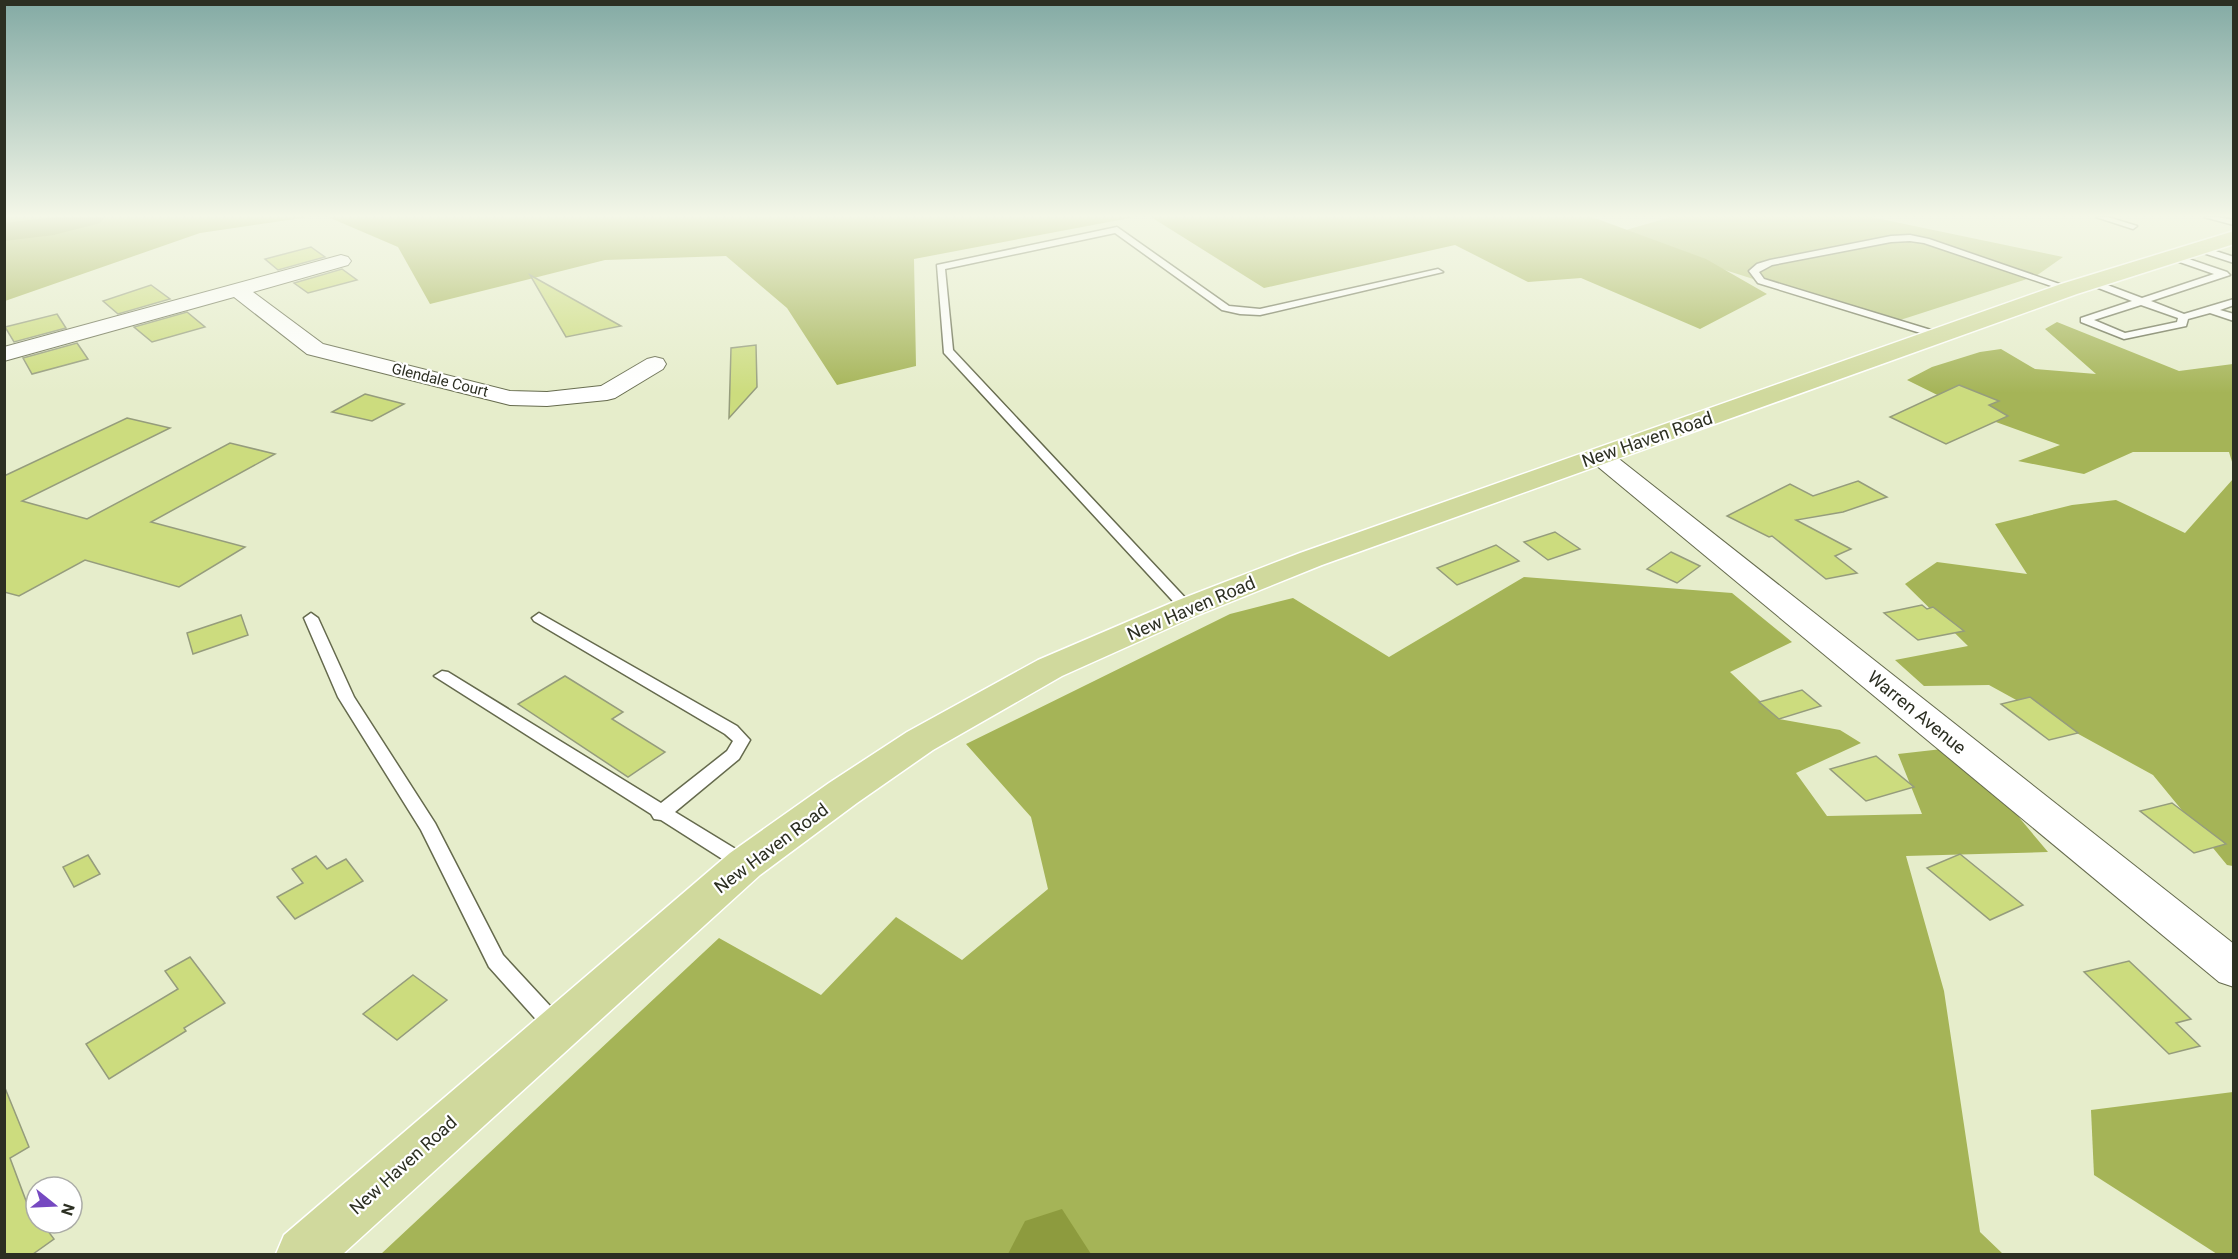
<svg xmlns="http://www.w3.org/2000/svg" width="2238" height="1259" viewBox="0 0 2238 1259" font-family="Roboto,sans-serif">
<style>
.green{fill:#b6c477}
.forest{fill:#a5b457}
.water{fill:#8d9b3e}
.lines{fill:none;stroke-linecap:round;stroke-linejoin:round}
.river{fill:#8d9b3e;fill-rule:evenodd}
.building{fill:#ccdc7e;stroke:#959c7c;stroke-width:1.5}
.lane-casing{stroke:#656a4d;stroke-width:3}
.street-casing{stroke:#656a4d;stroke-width:2}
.primary-casing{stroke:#fff;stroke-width:3}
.lane{fill:#fff;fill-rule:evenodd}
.street{fill:#fff;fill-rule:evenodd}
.primary{fill:#d0d99d;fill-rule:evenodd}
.labels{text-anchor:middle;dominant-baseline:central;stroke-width:4.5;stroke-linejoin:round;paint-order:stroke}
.far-street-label{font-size:15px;fill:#2c2f22;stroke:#fff}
.street-label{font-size:18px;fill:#2c2f22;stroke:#fff}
</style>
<rect width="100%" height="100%" fill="#e6edcb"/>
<path class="green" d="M1671,217H1871L2063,257L2036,276L1891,323L1612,234Z"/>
<g class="forest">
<path d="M4,217H309L200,233L5,301Z"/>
<path d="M328,217H1135L914,259L916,366L837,385L787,308L726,256L605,260L430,304L398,247Z"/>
<path d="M1151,217H1592L1706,259L1767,294L1700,329L1581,278L1528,282L1455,245L1264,288Z"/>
<path d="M2057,322L2179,371L2233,364V465L2229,452H2133L2084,474L2018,461L2060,445L1982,417L1907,380L1932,367L1980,352L2001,349L2035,369L2096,374L2045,329Z"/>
<path d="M2233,479V866L2227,865L2153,775L1989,685L1924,686L1895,660L1968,646L1905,584L1937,562L2027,574L1995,524L2072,505L2116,500L2185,533Z"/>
<path d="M1524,577L1732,593L1792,642L1730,672L1779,719L1840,730L1861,743L1796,773L1827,816L1922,814L1898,754L1960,747L2048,852L1906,856L1944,991L1980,1232L2003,1254H381L719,938L821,995L896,917L962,960L1048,889L1031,817L966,744L1230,614L1293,598L1389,657Z"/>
<path d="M2233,1092V1254H2217L2094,1175L2091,1110Z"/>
</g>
<path class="water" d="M1062,1209L1091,1254H1008L1025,1221Z"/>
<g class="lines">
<path class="river" d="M56,217H105L100,223L54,235L4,241V223Z"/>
</g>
<g class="building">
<path d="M311,247L325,257L278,270L265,259Z"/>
<path d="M342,269L357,280L308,293L294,283Z"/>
<path d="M530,275L621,326L566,337Z"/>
<path d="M151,285L170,299L118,314L103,301Z"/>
<path d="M187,312L205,327L152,342L134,327Z"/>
<path d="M57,314L66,328L14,342L5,327Z"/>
<path d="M77,343L88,359L32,374L23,358Z"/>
<path d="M756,345L757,387L729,418L731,348Z"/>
<path d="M1959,385L1999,401L1989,405L2008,416L1946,444L1890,417Z"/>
<path d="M365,394L404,404L372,421L332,412Z"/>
<path d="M127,418L170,428L22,501L87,519L230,443L275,454L151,522L245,547L179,587L85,560L19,596L4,592V476Z"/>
<path d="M1858,481L1887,497L1843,512L1796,520L1851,549L1835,556L1857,573L1826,579L1772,536L1769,537L1727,516L1790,484L1813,496Z"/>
<path d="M1555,532L1580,549L1548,560L1524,542Z"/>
<path d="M1496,545L1519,561L1457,585L1437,568Z"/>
<path d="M1671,552L1700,566L1677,583L1647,569Z"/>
<path d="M1922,605L1927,609L1933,607L1964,631L1918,640L1884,613Z"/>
<path d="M241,615L248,635L193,654L187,633Z"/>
<path d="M565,676L623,712L612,719L665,752L628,777L518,704Z"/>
<path d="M1802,690L1821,706L1779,719L1759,702Z"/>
<path d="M2030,697L2078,733L2049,740L2001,704Z"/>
<path d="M1876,756L1914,787L1866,801L1830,769Z"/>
<path d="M2172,803L2226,844L2194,853L2140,811Z"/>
<path d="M1960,854L2023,905L1990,920L1927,868Z"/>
<path d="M88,855L100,874L74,887L63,867Z"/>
<path d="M316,856L327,869L346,859L363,881L295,919L277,897L303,883L292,869Z"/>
<path d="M190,957L225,1003L184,1028L186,1031L109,1079L86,1044L178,989L165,971Z"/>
<path d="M2129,961L2191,1019L2176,1023L2200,1046L2169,1054L2084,972Z"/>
<path d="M413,975L447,1000L397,1040L363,1014Z"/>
<path d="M5,1088L29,1147L10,1158L28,1206L36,1216V1223H42L54,1239L33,1254H4Z"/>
</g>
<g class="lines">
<defs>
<g id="lane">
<path d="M2096,217H2108L2137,226L2133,229Z"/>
<path d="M2204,217H2217L2234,220V225Z"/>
<path d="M1117,227L1229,306L1260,309L1438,269L1443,272L1260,315L1240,314L1222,310L1115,233L945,269L953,350L1192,605L1194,608L1187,612L1182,611L944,353L937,265Z"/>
<path d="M1910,235L1929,239L2074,289L2066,291L1924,243L1910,241L1891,242L1772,265L1759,272L1764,279L1944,334L1945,336L1940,339L1758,283L1749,271L1757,264L1770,260L1891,236Z"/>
<path d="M2197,245L2234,257V263L2194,250L2192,248Z"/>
<path d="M2168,254H2174L2227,272L2230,275L2151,301L2184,314L2234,299V305L2220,310L2234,314V321L2210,313L2188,319L2186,326L2124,339L2081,322V318L2132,301L2088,284V280H2094L2142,298L2214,274L2168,258ZM2141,305L2178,318L2177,322L2125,333L2094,320Z"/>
<path d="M311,613L318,618L354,697L435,823L503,955L564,1021L568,1028L564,1035L557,1037L550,1035L489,967L421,830L338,697L304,618Z"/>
<path d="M539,613L737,726L750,740L739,759L675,812L752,859L754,864L752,869L745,871L738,869L661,820L654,819L651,814L434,676L442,671L448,672L661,803L727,751L733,741L725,734L534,621L532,618Z"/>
</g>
<g id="street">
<path d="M341,255L348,257L351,261L348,265L253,292L323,344L510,391L547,392L601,386L647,359L655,357L663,359L666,364L663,369L615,398L607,400L547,406L510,405L307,354L234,297L4,361V347Z"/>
<path d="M1600,448L1609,451L2234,944V987L2219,982L1591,461L1587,456L1591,451Z"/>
</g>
<path id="primary" d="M2234,231V244L2077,294L1322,565L1198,615L1062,676L933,750L857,803L760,875L343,1254H276L284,1235L730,853L829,783L907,732L1038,660L1176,601L1300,553L2061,284Z"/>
</defs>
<use href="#lane" class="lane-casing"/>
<use href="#street" class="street-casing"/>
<use href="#primary" class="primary-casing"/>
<use href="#lane" class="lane"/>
<use href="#street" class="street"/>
<use href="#primary" class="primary"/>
</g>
<linearGradient id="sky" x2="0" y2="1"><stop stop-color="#83aaa4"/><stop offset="0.55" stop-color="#f4f7e8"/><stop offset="1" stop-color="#f4f7e8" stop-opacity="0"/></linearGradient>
<rect width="2238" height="393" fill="url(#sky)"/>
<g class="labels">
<g class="far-street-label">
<text transform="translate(440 380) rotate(14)">Glendale Court</text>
</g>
<g class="street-label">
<text transform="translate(1647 439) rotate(-19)">New Haven Road</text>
<text transform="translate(1191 608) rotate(-23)">New Haven Road</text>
<text transform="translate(1917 712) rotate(39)">Warren Avenue</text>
<text transform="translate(771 848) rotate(-37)">New Haven Road</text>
<text transform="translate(403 1165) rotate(-42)">New Haven Road</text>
</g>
</g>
<rect width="2238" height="1259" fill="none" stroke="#2c2f22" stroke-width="12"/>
<g transform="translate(54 1205) rotate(108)"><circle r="28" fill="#ffffff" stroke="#abaca7" stroke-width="1.5"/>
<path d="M0-4.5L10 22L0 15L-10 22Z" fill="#7649c1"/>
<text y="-9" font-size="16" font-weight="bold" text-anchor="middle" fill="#2c2f22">N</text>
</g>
</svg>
